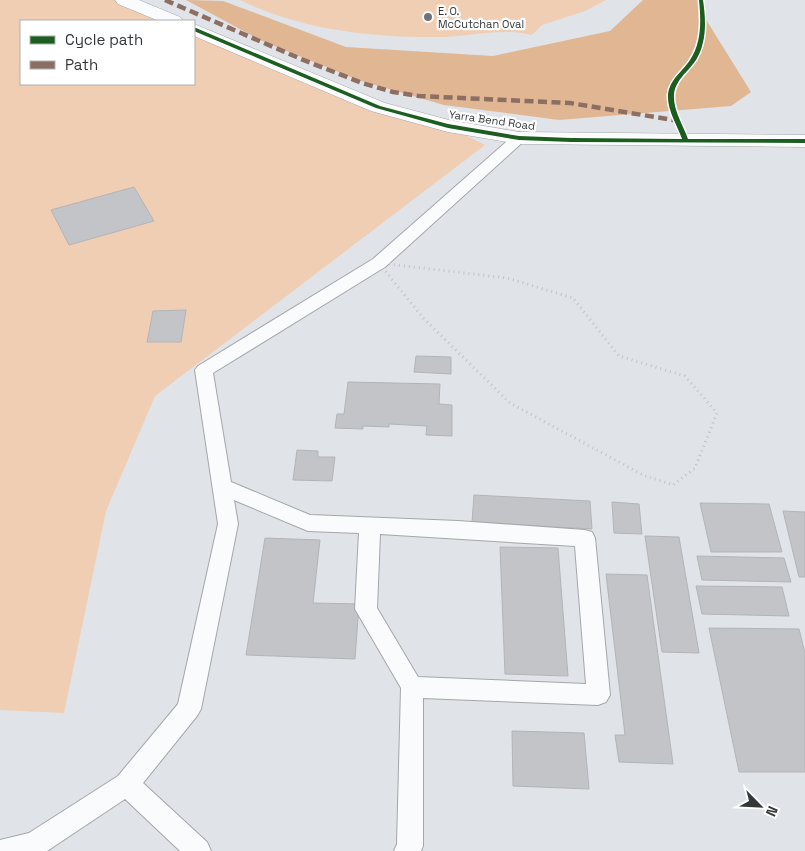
<svg xmlns="http://www.w3.org/2000/svg" width="805" height="851" viewBox="0 0 805 851" font-family="'Space Grotesk',sans-serif">
<style>
.green{fill:#efceb4}
.forest{fill:#e1b693}
.building{fill:#c2c4c8;stroke:#b2b5b8}
.lines{fill:none;stroke-linecap:round;stroke-linejoin:round}
.service-casing{stroke:#a4a6aa;stroke-width:2}
.tertiary-casing{stroke:#a4a6aa;stroke-width:1}
.path{stroke:#c2c3c6;stroke-width:3;stroke-dasharray:1 4;stroke-linecap:butt}
.service{fill:#fafbfc;fill-rule:evenodd}
.tertiary{fill:#fafbfc;fill-rule:evenodd}
.quiet{stroke:#8d6e63;stroke-width:4.5;stroke-dasharray:9 4.5;stroke-linecap:butt}
.cycleway-casing{stroke:#fff;stroke-width:3}
.cycleway{fill:#1b5e20;fill-rule:evenodd}
.poi-dot{fill:#707377;stroke:#fff;stroke-width:2}
.labels{text-anchor:middle;dominant-baseline:central;stroke-width:4.5;stroke-linejoin:round;paint-order:stroke}
.far-poi-label{font-size:11px;fill:#34373a;stroke:#fff;text-anchor:start}
.far-street-label{font-size:11px;fill:#34373a;stroke:#fff}
</style>
<rect width="100%" height="100%" fill="#e0e3e8"/>
<g class="green">
<path d="M0,0H124L174,21H21V84H194V29L377,107L448,126L485,145L155,396L106,511L64,713L0,710Z"/>
<path d="M240,0H606L585,11L542,25L532,35C502,27 469,37 438,37C372,38 299,29 240,0Z"/>
</g>
<path class="forest" d="M186,0L223,1L346,47L493,56L610,31L643,0H698L700,10L751,92L731,106L559,120L444,105L358,80L260,40Z"/>
<g class="building">
<path d="M134,187L154,221L69,245L51,210Z"/>
<path d="M186,310L181,342H147L153,311Z"/>
<path d="M416,356L451,357V374L414,372Z"/>
<path d="M348,382L440,384L439,404L452,405V436L426,435L427,426L389,424V427L363,426V429L335,428L337,414H344Z"/>
<path d="M297,450L318,451V457H335L332,481L293,480Z"/>
<path d="M474,495L590,501L592,529L472,522Z"/>
<path d="M612,502L639,504L642,534L614,533Z"/>
<path d="M700,503L769,504L782,552H711Z"/>
<path d="M783,511L805,512V577H799Z"/>
<path d="M645,536L679,537L699,653L662,652Z"/>
<path d="M265,538L320,540L313,603L359,604L355,659L246,655Z"/>
<path d="M500,547L558,548L568,676L505,674Z"/>
<path d="M697,556L784,558L791,582L702,580Z"/>
<path d="M606,574L647,575L673,764L619,762L615,735H625Z"/>
<path d="M696,586L782,587L789,616L702,614Z"/>
<path d="M709,628L799,629L805,653V772H739Z"/>
<path d="M512,731L584,733L589,789L513,786Z"/>
</g>
<g class="lines">
<defs>
<path id="service" d="M519,134L524,135L526,138L524,141L385,267L213,373L231,482L310,515L458,521L585,530L592,532L595,538L610,695L606,702L598,705L423,698V846L421,851H394L397,844L401,688L355,609L359,533L308,531L234,500L238,524L201,709L197,716L143,783L207,842L211,851H180L125,799L47,851H0V840L29,833L118,776L178,704L218,524L195,370L198,366L373,259L514,135ZM380,534L575,546L586,684L418,677L377,608Z"/>
<g id="tertiary">
<path d="M115,0H139L180,17L183,21H159L118,4Z"/>
<path d="M194,24L385,103L449,120L519,132L805,135V147L519,144L448,132L371,111L194,36Z"/>
</g>
</defs>
<use href="#service" class="service-casing"/>
<use href="#tertiary" class="tertiary-casing"/>
<path class="path" d="M379,263L507,278L573,298L619,356L685,376L717,413L695,468L673,485L643,475L510,403L423,318Z"/>
<use href="#service" class="service"/>
<use href="#tertiary" class="tertiary"/>
<path class="quiet" d="M165,0L301,59L362,83L393,92L419,96L570,103L679,121"/>
<defs>
<path id="cycleway" d="M699,0H703C706,20 707,42 696,60C688,72 675,80 674,95C673,110 683,125 688,139H805V143L571,142L519,140L448,128L376,108L194,31V28H196L380,106L448,124L519,136L571,138L682,139C677,125 667,110 668,95C669,80 683,71 690,60C702,42 701,20 699,0Z"/>
</defs>
<use href="#cycleway" class="cycleway-casing"/>
<use href="#cycleway" class="cycleway"/>
</g>
<circle class="poi-dot" cx="428" cy="17" r="5"/>
<g class="labels">
<g class="far-poi-label">
<text x="438" y="11">E. O.<tspan x="438" dy="13">McCutchan Oval</tspan></text>
</g>
<g class="far-street-label">
<text transform="translate(492 120) rotate(8)">Yarra Bend Road</text>
</g>
</g>
<rect x="20" y="20" width="175" height="65" fill="#ffffff" stroke="#aeafb0"/>
<rect x="30" y="36" width="25" height="8" fill="#1b5e20" stroke="#aeafb0"/>
<text x="65" y="45" font-size="15" fill="#34373a">Cycle path</text>
<rect x="30" y="61" width="25" height="8" fill="#8d6e63" stroke="#aeafb0"/>
<text x="65" y="70" font-size="15" fill="#34373a">Path</text>
<g transform="translate(760 806) rotate(114)" stroke="#ffffff" stroke-width="4" paint-order="stroke">
<path d="M0-4L9 19L0 12L-9 19Z" fill="#34373a"/>
<text y="-8" font-size="14" font-weight="bold" text-anchor="middle" fill="#34373a">N</text>
</g>
</svg>
